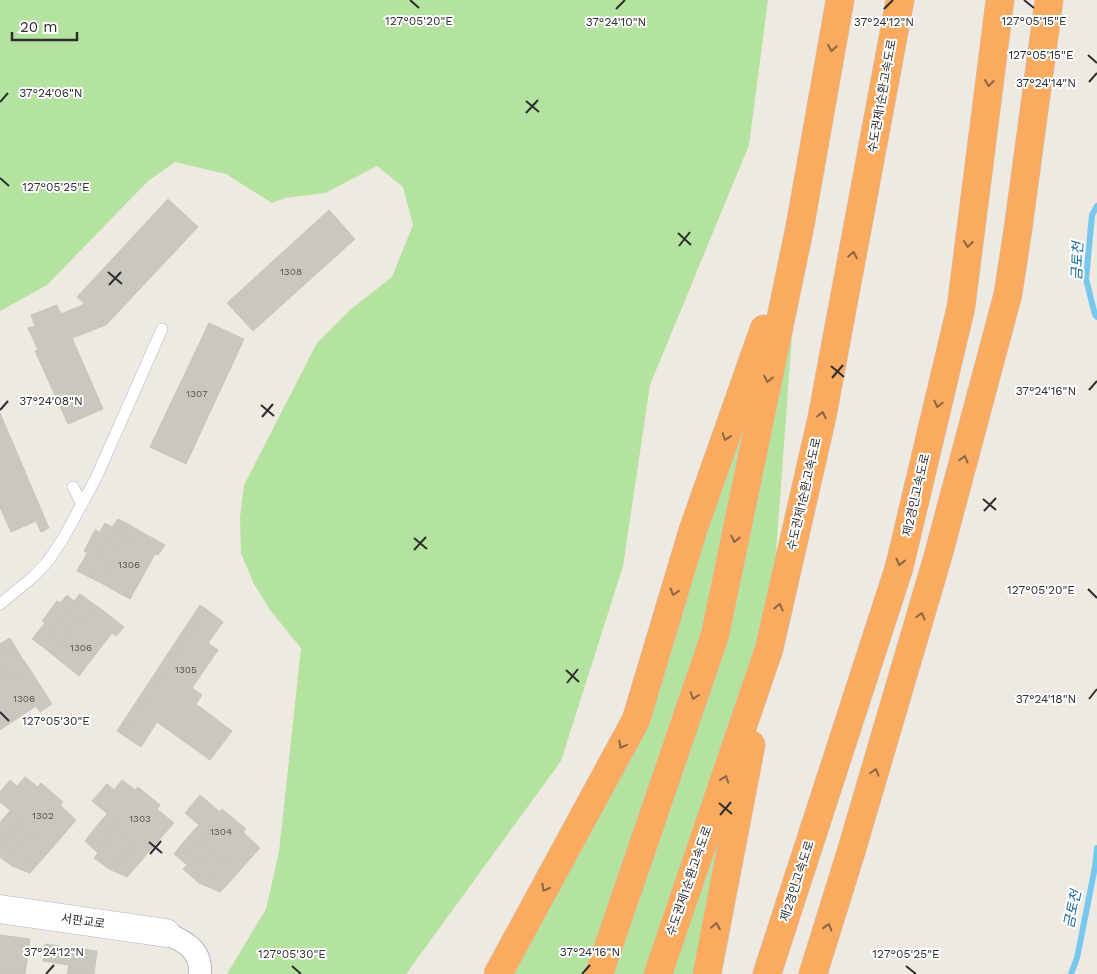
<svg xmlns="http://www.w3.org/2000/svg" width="1097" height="974" viewBox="0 0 1097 974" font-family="'Work Sans','Noto Sans KR',sans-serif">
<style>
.green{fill:#b3e39f}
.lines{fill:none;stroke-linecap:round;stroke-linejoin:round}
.stream{stroke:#77c8ed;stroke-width:6}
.building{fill:#cac7bf;stroke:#cac5ba}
.service-casing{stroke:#b4b6c0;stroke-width:12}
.minor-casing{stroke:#b4b6c0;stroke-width:24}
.tertiary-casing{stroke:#b4b6c0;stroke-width:29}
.motorway-casing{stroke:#c9c9c9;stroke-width:29}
.service{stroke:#fff;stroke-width:11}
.minor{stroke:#fff;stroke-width:22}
.tertiary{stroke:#fff;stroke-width:28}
.motorway{stroke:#fbab5f;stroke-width:28}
.oneway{stroke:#8a6644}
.ticks{fill:none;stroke:#2e2e2e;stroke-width:2}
.labels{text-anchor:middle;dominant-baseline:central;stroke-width:4;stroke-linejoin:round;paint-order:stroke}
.number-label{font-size:10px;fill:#555452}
.street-label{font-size:12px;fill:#2e2e2e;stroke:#fff}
.water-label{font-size:14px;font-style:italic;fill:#10679f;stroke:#fff}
.ticks-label{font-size:12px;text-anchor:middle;fill:#2e2e2e;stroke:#fff;stroke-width:4;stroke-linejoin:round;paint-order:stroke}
</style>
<rect width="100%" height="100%" fill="#eee9e1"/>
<g class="green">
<path d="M0,0H768L749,145L650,385L623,566L561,761L406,974H227L266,909L279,852L301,648L270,610L254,584L241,553L240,517L244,485L317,343L350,310L392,277L413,225L403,187L377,166L325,193L285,198L272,203L226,174L175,162L148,181L47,285L0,311Z"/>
<path d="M800,226L769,649L711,974H498L636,720Z"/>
</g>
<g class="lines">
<g class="stream">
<path d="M1097,206L1092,215L1086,279L1095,315L1097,317"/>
<path d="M1071,974L1077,958L1095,867L1097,848"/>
</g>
</g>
<g class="building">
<path d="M168,199L198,227L106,325L72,338L103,409L68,424L35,351L38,350L28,328L35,326L31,315L57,305L61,314L85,304L77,297Z"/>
<path d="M329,210L355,239L253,331L227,303Z"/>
<path d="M209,323L244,339L186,464L150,447Z"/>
<path d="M0,413L49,528L41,532L36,521L11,532L0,507Z"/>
<path d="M118,519L128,524L123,534L116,530L111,538L107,536L96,557L99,559L89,577L77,571L87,553L84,551L95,530L100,532L105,523L112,527Z"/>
<path d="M128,524L140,531L134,540L128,536L123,545L119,543L108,563L111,565L101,583L89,577L99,559L96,557L107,536L111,538L116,530L123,534Z"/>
<path d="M140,531L165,545L158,555L155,554L130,599L101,583L111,565L108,563L119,543L123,545L128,536L134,540Z"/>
<path d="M80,594L91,602L84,609L78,604L72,612L68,609L53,628L56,631L43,647L32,639L45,623L42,621L57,601L60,603L67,595L74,601Z"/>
<path d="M91,602L101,609L94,617L88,613L82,621L78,617L63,636L66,638L53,655L43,647L56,631L53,628L68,609L72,612L78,604L84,609Z"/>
<path d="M200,605L206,609L123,735L117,731Z"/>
<path d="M101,609L124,627L116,636L112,633L79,676L53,655L66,638L63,636L78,617L82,621L88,613L94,617Z"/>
<path d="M206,609L223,622L208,643L218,650L192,688L202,695L196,704L232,731L210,760L157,722L141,747L123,735Z"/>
<path d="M10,638L16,648L1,657L0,655V644Z"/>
<path d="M16,648L22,658L8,667L6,664L0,668V655L1,657Z"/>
<path d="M22,658L29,668L14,678L12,675L0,682V668L6,664L8,667Z"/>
<path d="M29,668L52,704L40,712L36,706L0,730V682L12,675L14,678Z"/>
<path d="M25,777L38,787L41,783L63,802L60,805L76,820L53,847L39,834L34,840L19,828L24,822L0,802V792L10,780L17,786Z"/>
<path d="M122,780L135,790L138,787L160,805L157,809L174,823L150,850L136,838L131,844L116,831L121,825L92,801L107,784L114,790Z"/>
<path d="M200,795L220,812L222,809L246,829L243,832L260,848L241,869L224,855L221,859L205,845L209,841L195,829L199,825L185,813Z"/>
<path d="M10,811L24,822L19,828L34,840L39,834L53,847L45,856L31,845L26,850L11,837L16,831L2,820Z"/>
<path d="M107,814L121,825L116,831L131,844L136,838L150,850L142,860L128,848L123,853L108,841L113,835L99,823Z"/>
<path d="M2,820L16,831L11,837L26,850L31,845L45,856L37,865L23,854L19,858L4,846L8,841L0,834V823Z"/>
<path d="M99,823L113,835L108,841L123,853L128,848L142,860L135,868L120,857L116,862L101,849L105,844L92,832Z"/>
<path d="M195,829L209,841L205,845L221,859L224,855L241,869L234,877L218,863L214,867L198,853L202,849L188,837Z"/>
<path d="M92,832L105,844L101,849L116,862L120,857L135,868L127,877L109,869L94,858L98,853L85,841Z"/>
<path d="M0,834L8,841L4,846L19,858L23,854L37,865L30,873L12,866L0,857L1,849L0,848Z"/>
<path d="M188,837L202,849L198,853L214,867L218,863L234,877L226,886L210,872L206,875L191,861L195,857L181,845Z"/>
<path d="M181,845L195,857L191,861L206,875L210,872L226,886L220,892L199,883L183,869L187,865L174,854Z"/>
<path d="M0,935L30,939L25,974H0Z"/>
<path d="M45,944L97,951L94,974H67L69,965L43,961Z"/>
</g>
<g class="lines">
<defs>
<g id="service">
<path d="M73,487L82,504"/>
<path d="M0,604L33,577L49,560L64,537L96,478L162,329"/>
</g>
<path id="minor" d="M166,933C184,941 202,950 200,974"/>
<path id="tertiary" d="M0,909L166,933"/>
<g id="motorway">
<path d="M498,974L636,720L693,530L764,329"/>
<path d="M599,974L715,635L800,226L840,0"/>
<path d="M658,974L769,649L822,417L900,0"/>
<path d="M707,974L751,745"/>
<path d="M767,974L899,568L961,307L1000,0"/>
<path d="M813,974L851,852L938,556L1008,294L1018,229L1049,0"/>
</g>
</defs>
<use href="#service" class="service-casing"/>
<use href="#minor" class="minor-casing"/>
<use href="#tertiary" class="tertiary-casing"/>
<use href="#motorway" class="motorway-casing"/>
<use href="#service" class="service"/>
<use href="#minor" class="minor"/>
<use href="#tertiary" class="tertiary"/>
<use href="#motorway" class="motorway"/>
</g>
<defs><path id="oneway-chevron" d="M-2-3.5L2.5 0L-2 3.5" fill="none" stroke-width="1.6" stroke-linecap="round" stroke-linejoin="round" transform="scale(1.25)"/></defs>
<g class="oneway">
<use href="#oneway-chevron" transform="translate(832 48) rotate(100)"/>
<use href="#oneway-chevron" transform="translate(989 83) rotate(97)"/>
<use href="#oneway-chevron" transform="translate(968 244) rotate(97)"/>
<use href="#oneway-chevron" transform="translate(853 255) rotate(-79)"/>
<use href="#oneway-chevron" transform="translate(768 379) rotate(102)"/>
<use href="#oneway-chevron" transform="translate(938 404) rotate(103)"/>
<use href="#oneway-chevron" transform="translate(822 415) rotate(-79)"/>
<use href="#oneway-chevron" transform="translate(726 437) rotate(109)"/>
<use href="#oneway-chevron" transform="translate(964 459) rotate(-75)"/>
<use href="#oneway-chevron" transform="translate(735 539) rotate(102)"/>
<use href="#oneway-chevron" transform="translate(900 562) rotate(104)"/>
<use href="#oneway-chevron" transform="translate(674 592) rotate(107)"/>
<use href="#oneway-chevron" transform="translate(779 607) rotate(-77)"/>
<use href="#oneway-chevron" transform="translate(921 616) rotate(-74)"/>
<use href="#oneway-chevron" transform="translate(694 696) rotate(109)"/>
<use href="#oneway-chevron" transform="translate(622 745) rotate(118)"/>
<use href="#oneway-chevron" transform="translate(875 772) rotate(-74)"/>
<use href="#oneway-chevron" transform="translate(725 779) rotate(-71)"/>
<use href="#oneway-chevron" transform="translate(545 888) rotate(118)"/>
<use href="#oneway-chevron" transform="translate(716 926) rotate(-79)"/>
<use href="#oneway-chevron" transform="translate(828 927) rotate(-73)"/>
</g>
<path class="ticks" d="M410,0L419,8M1024,0L1034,8M616,9L625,0M884,9L893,0M1088,55L1097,63M1089,82L1097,73M526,101L539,112M0,102L8,93M526,113L538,100M0,178L9,186M678,233L691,245M679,246L690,232M108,272L122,284M109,285L121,272M831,366L844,377M832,378L843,365M1089,390L1097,381M261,405L274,416M0,410L8,401M262,417L273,404M983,499L996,510M984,511L996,498M414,538L427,549M414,550L426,537M1088,589L1097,598M566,670L579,682M567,683L578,669M1089,699L1097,689M0,712L9,721M719,803L732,814M720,815L731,802M149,842L162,853M150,854L161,841M292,966L301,974M906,966L916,974M46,974L54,965M582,974L590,965"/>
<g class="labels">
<g class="number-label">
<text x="291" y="271">1308</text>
<text x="197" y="393">1307</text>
<text x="129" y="564">1306</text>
<text x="81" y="647">1306</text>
<text x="186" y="669">1305</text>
<text x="24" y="698">1306</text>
<text x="43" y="815">1302</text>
<text x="140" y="818">1303</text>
<text x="221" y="831">1304</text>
</g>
<g class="street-label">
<text transform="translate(882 96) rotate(-80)">수도권제1순환고속도로</text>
<text transform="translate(804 494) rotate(-77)">수도권제1순환고속도로</text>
<text transform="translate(916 495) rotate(-77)">제2경인고속도로</text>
<text transform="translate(689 881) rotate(-71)">수도권제1순환고속도로</text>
<text transform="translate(797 881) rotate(-72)">제2경인고속도로</text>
<text transform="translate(83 921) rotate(8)">서판교로</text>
</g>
<g class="water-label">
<text transform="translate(1077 261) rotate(-88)">금토천</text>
<text transform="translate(1072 909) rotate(-78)">금토천</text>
</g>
</g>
<g class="ticks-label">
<text x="419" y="25">127°05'20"E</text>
<text x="1034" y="25">127°05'15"E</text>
<text x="616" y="26">37°24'10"N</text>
<text x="884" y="26">37°24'12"N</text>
<text x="1041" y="59">127°05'15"E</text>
<text x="1046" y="87">37°24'14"N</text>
<text x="51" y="97">37°24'06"N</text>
<text x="56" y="191">127°05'25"E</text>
<text x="1046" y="395">37°24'16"N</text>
<text x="51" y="405">37°24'08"N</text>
<text x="1041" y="594">127°05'20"E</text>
<text x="1046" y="703">37°24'18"N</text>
<text x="56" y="725">127°05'30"E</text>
<text x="54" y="956">37°24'12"N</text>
<text x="590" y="956">37°24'16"N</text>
<text x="292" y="958">127°05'30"E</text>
<text x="906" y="958">127°05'25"E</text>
</g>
<path d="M12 32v8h65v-8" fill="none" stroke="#2e2e2e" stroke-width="2.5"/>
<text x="20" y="32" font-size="15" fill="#2e2e2e" stroke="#ffffff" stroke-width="4" paint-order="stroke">20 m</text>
</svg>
